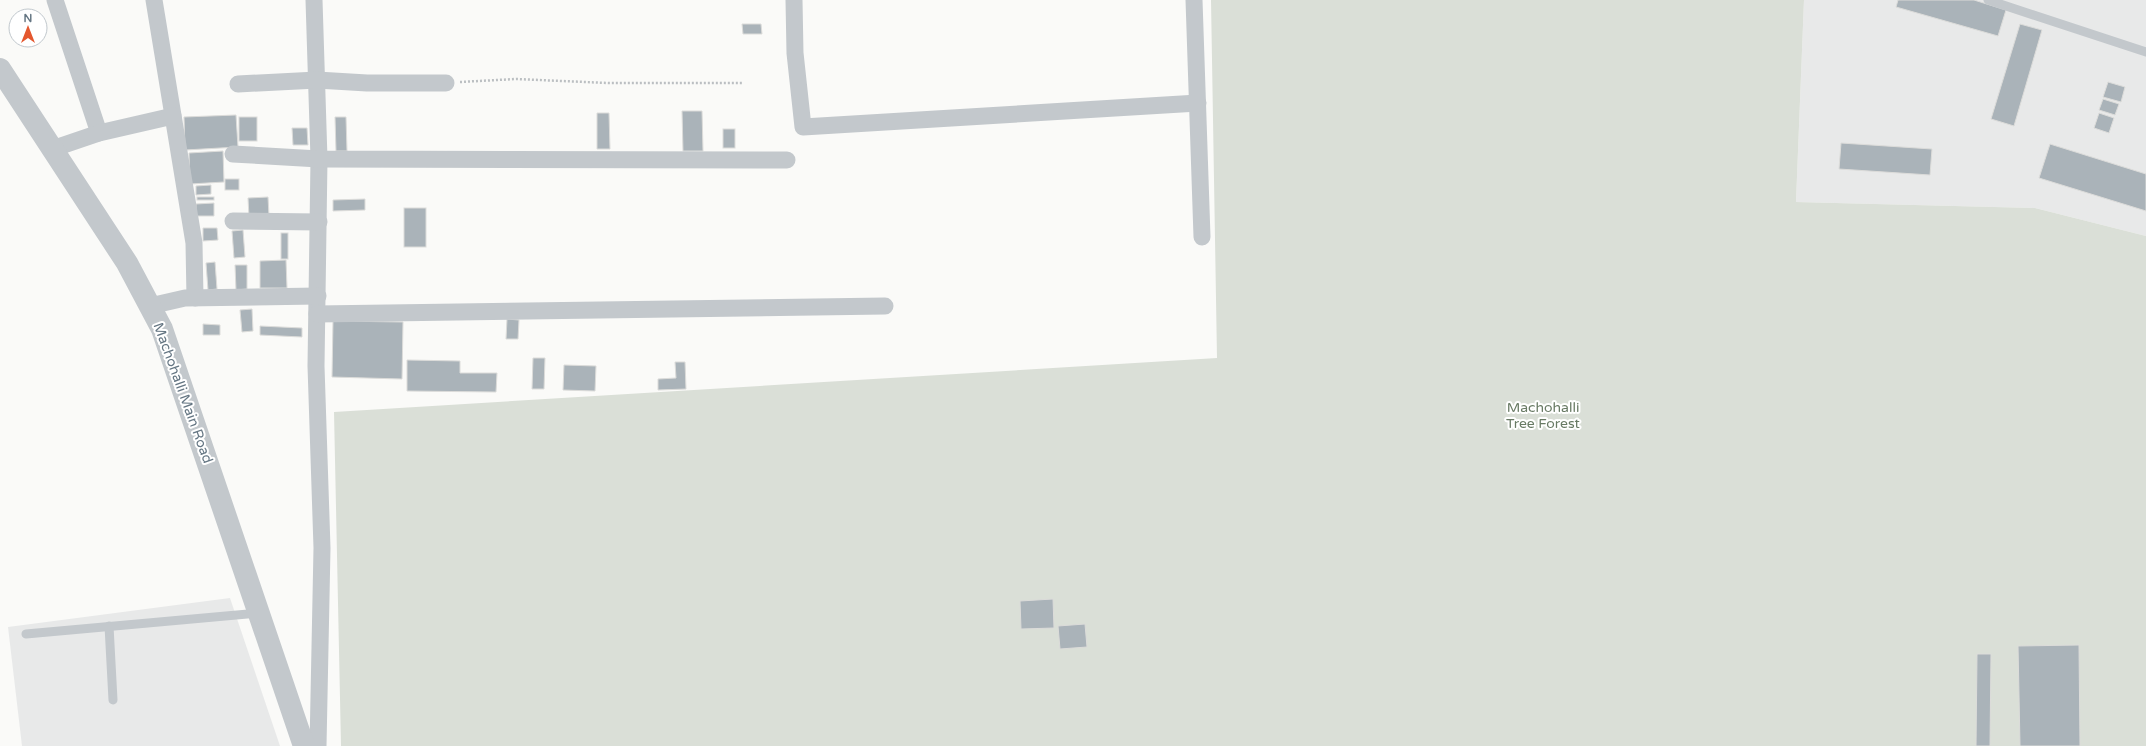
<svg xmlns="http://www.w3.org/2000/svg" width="2146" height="746" viewBox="0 0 2146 746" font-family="'Varela Round',sans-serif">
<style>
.built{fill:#e8e9e9}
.green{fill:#dadfd7}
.building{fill:#aab3b9;stroke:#dcdcda}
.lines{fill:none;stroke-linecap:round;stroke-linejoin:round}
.path{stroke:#bbbfc2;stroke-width:2.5;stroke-dasharray:2 2;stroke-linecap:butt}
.service{stroke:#c3c8cc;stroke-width:9}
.minor{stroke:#c3c8cc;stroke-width:17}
.tertiary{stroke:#c3c8cc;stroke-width:22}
.labels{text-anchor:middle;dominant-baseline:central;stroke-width:4;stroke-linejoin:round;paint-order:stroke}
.street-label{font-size:14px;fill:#657683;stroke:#fff}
.park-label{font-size:14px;fill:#687a64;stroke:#fff}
</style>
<rect width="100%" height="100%" fill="#fafaf8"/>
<g class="built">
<path d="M1804,0H2146V236L2035,208L1796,202Z"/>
<path d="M230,598L280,746H22L8,627Z"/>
</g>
<path class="green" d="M1211,0H1804L1796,202L2035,208L2146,236V746H341L334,412L1217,358Z"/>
<g class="building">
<path d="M1898,0H1974L2006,10L1998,36L1896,7Z"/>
<path d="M742,24H761L762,34H743Z"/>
<path d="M2020,24L2042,30L2014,126L1991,119Z"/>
<path d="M2108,82L2125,87L2121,102L2103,97Z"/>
<path d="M2103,99L2119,104L2115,115L2099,110Z"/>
<path d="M682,111H702L703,151H683Z"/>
<path d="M597,113H609L610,149H597Z"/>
<path d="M2099,113L2114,118L2109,133L2094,128Z"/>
<path d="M236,115L238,147L185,150L184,117Z"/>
<rect x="239" y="117" width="18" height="24"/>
<path d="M335,117H346L347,151H336Z"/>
<path d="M292,128H307L308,145H293Z"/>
<rect x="723" y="129" width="12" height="19"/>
<path d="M1841,143L1932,149L1930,175L1839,169Z"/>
<path d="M2050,144L2146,174V211L2039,178Z"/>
<path d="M223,151L224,182L190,184L189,153Z"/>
<rect x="225" y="179" width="14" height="11"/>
<path d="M211,185V194L196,195V186Z"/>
<rect x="197" y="197" width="17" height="3"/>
<path d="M268,197L269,216L249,217L248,198Z"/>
<path d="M365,199V210L333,211V200Z"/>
<path d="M214,203V216H196V204Z"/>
<rect x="404" y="208" width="22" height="39"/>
<path d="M203,228H217L218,240L203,241Z"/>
<path d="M243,230L245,257L234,258L232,231Z"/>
<rect x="281" y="233" width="7" height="26"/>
<path d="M286,260L287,288H260V261Z"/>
<path d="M215,262L217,289L208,290L206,263Z"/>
<path d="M235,265H247V289L236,290Z"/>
<path d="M252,309L253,331L242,332L240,310Z"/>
<path d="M507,319L519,320L518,339H506Z"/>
<path d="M333,321L403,322L402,379L332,377Z"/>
<path d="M203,324L220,325V335H203Z"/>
<path d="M260,326L302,328V337L260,335Z"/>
<path d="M533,358H545L544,389H532Z"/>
<path d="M407,360L460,361V373H497L496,392L407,391Z"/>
<path d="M675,362H685L686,389L658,390V379L676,378Z"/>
<path d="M564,365L596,366L595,391L563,390Z"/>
<path d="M1053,599L1054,628L1021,629L1020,601Z"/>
<path d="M1085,624L1087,647L1060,649L1058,626Z"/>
<path d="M2079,645L2080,746H2020L2018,646Z"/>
<path d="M1977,654H1991L1990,746H1976Z"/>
</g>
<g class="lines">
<path class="path" d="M460,82L516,79L608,83H743"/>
<g class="service">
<path d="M1988,0L2146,52"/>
<path d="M109,626L113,700"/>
<path d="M26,634L259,613"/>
</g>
<g class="minor">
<path d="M55,0L99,133"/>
<path d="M154,0L194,243L195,298"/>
<path d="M314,0L319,159L316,366L322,548L318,746"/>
<path d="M794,0L795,53L803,127L1198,103"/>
<path d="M1194,0L1202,237"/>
<path d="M238,84L317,80L367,83H446"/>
<path d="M52,149L99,133L173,116"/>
<path d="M233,154L319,159L787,160"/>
<path d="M233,221L319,222"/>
<path d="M150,306L185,298L318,296"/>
<path d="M317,314L885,306"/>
</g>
<path class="tertiary" d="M0,69L127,263L162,329L304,746"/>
</g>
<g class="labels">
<g class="street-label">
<text transform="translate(183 393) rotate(70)">Machohalli Main Road</text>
</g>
<g class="park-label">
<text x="1543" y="407">Machohalli<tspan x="1543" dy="16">Tree Forest</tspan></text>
</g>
</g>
<g transform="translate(28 28)"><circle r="19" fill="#ffffff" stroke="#c1c8cd"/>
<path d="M0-3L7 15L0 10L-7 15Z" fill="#e4572e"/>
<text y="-6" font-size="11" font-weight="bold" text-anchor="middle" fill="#657683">N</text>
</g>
</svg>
